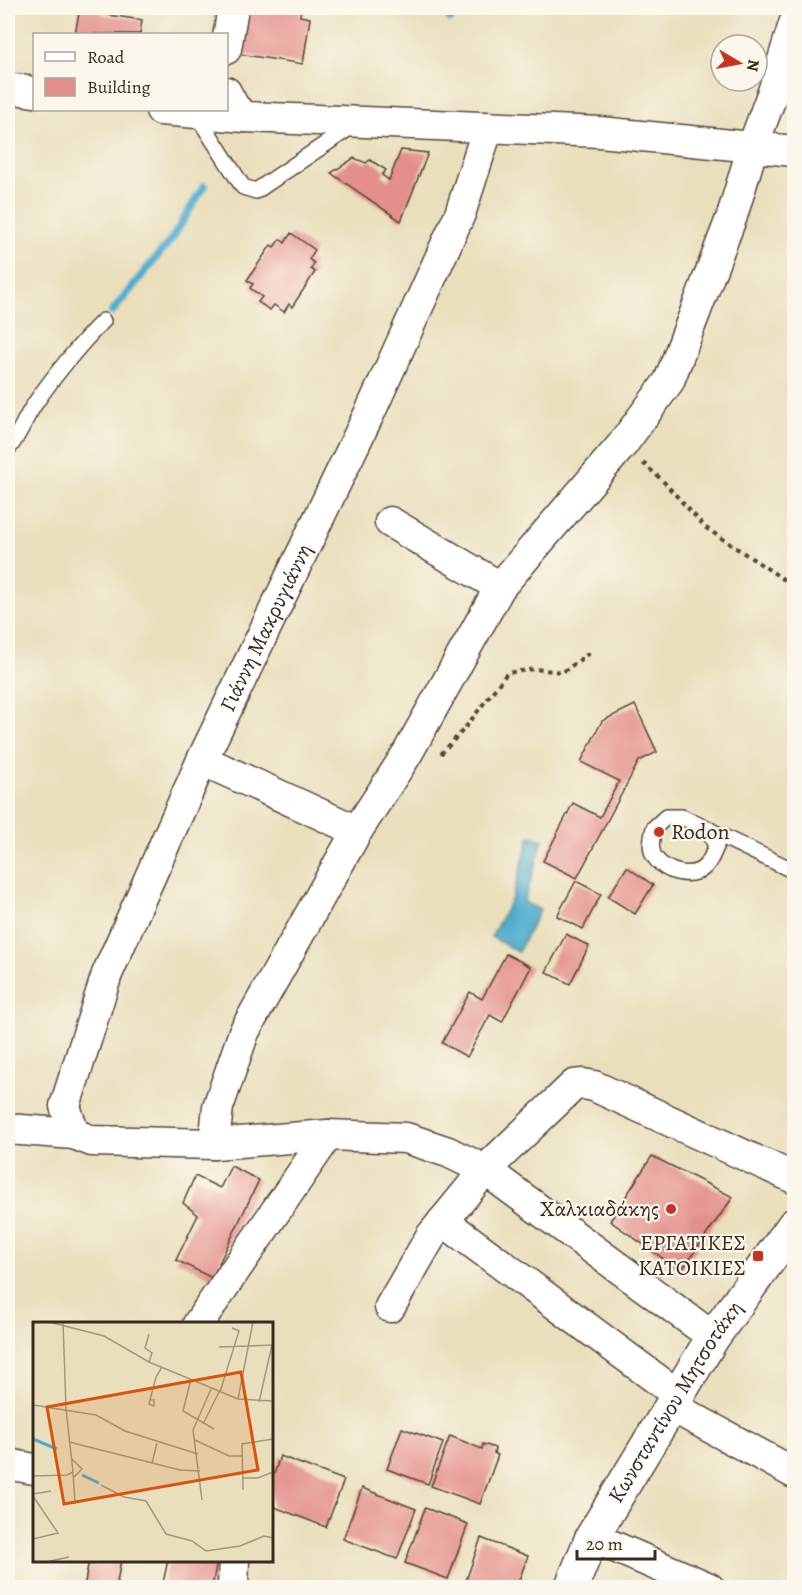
<svg xmlns="http://www.w3.org/2000/svg" width="802" height="1595" viewBox="0 0 802 1595" font-family="Alegreya,serif">
<style>
.water{fill:#50adce;stroke:#466c76;stroke-width:1.5}
.lines{fill:none;stroke-linecap:round;stroke-linejoin:round}
.stream{stroke:#50adce;stroke-width:8}
.building{fill:#e48f8a}
.service-casing{stroke:#554536;stroke-width:18}
.minor-casing{stroke:#554536;stroke-width:33}
.secondary-casing{stroke:#554536;stroke-width:36}
.path{stroke:#554536;stroke-width:4;stroke-dasharray:4.5 4.5;stroke-linecap:butt}
.service{stroke:#fff;stroke-width:15}
.minor{stroke:#fff;stroke-width:30}
.secondary{stroke:#fff;stroke-width:33}
.poi-dot{fill:#c8321e;stroke:#fbf7ec;stroke-width:2}
.labels{text-anchor:middle;dominant-baseline:central;stroke-width:4.5;stroke-linejoin:round;paint-order:stroke}
.street-label{font-size:22px;fill:#3b2a1e;stroke:#fbf7ec}
.poi-label{font-size:22px;fill:#3b2a1e;stroke:#fbf7ec;text-anchor:end}
.inset-river{fill:none;stroke:#50adce;stroke-width:3}
.inset-road{fill:none;stroke:#a3977d;stroke-width:1.5}
.view{fill:#d7540e;fill-opacity:0.15;stroke:#d7540e;stroke-width:3}
.inset-edge{fill:none;stroke:#3b2a1e;stroke-width:3}
</style>
<rect width="100%" height="100%" fill="#fbf7ec"/>
<filter id="ink" filterUnits="userSpaceOnUse"><feTurbulence type="fractalNoise" baseFrequency=".0167" numOctaves="2"/><feDisplacementMap in="SourceGraphic" scale="12" xChannelSelector="R" yChannelSelector="G"/><feConvolveMatrix kernelMatrix="1 2 1 2 8 2 1 2 1" color-interpolation-filters="sRGB"/></filter>
<filter id="wash" filterUnits="userSpaceOnUse"><feTurbulence type="fractalNoise" baseFrequency=".008" numOctaves="4" result="noise"/><feDisplacementMap in="SourceGraphic" scale="24" xChannelSelector="R" yChannelSelector="G"/><feGaussianBlur stdDeviation="1.35" result="paint"/><feColorMatrix in="noise" values="0 0 0 0 0 0 0 0 0 0 0 0 0 0 0 0 0 1.4 0 .05"/><feComposite in="paint" operator="in"/></filter>
<g filter="url(#wash)">
<rect width="100%" height="100%" fill="#e9dfbc"/>
<path class="water" d="M530,836L543,840L524,902L540,910L518,952L491,937L512,898Z"/>
<g class="lines">
<g class="stream">
<path d="M450,19L465,8"/>
<path d="M112,312L173,237L204,186"/>
</g>
</g>
<g id="blocks">
<g class="building">
<path d="M80,8H103L101,14L142,20L140,34H75Z"/>
<path d="M246,8H301L300,16L310,18L303,64L239,54Z"/>
<path d="M401,150L428,153L401,221L331,173L354,158L366,163L370,160L386,170L382,175L389,180Z"/>
<path d="M291,233L315,250L309,259L314,263L311,269L315,272L292,307L289,304L284,312L274,305L270,310L258,302L262,297L250,288L253,284L247,280L271,245L274,247L280,239L285,243Z"/>
<path d="M635,705L657,752L639,761L577,878L543,861L573,803L600,817L619,781L581,762L602,721Z"/>
<path d="M627,867L653,885L635,914L608,897Z"/>
<path d="M576,881L601,894L583,929L557,916Z"/>
<path d="M566,934L589,946L570,984L546,972Z"/>
<path d="M506,954L531,967L502,1022L490,1015L467,1057L442,1043L470,992L482,999Z"/>
<path d="M652,1156L733,1197L681,1271L610,1221Z"/>
<path d="M231,1166L259,1180L212,1278L176,1260L198,1215L183,1203L195,1176L220,1188Z"/>
<path d="M402,1428L443,1443L428,1484L387,1469Z"/>
<path d="M450,1436L482,1449L483,1444L495,1448L494,1453L498,1455L480,1504L431,1486Z"/>
<path d="M280,1456L344,1480L326,1527L272,1506V1480Z"/>
<path d="M362,1488L416,1509L397,1559L343,1539Z"/>
<path d="M425,1508L468,1524L448,1579L405,1563Z"/>
<path d="M481,1538L528,1556L516,1588H469L464,1586Z"/>
<path d="M89,1560H121L116,1588H84Z"/>
<path d="M168,1560H217L212,1588L162,1587Z"/>
</g>
</g>
</g>
<g filter="url(#ink)">
<use href="#blocks" fill-opacity="0" stroke="#554536" stroke-width="1.5"/>
<g class="lines">
<defs>
<g id="service">
<path d="M195,112L243,187L256,191L352,126"/>
<path d="M8,449C19,436 24,420 34,405C52,378 81,343 103,321"/>
<path d="M709,829L716,847C713,853 711,860 707,864C695,881 664,873 654,856C649,848 652,837 654,828L666,817H682L794,871"/>
</g>
<g id="minor">
<path d="M226,49L233,8"/>
<path d="M8,88L34,92"/>
<path d="M226,92L234,107L245,117L600,132L794,151"/>
<path d="M161,110L245,117"/>
<path d="M390,522L500,587"/>
<path d="M202,760L357,831"/>
<path d="M8,1129L74,1134L92,1141L214,1144L328,1135L406,1138L448,1152L485,1170L713,1337"/>
<path id="s1" d="M74,1134L65,1106L107,974L202,760L371,410L460,214L488,127"/>
<path d="M214,1144L218,1107L244,1032L357,831L407,754L500,587L622,445L669,381L732,216L753,146L774,89L794,24"/>
<path d="M443,1221L678,1395"/>
<path d="M390,1307L431,1236L485,1170L574,1085L583,1084L594,1086L794,1178"/>
<path d="M198,1324L328,1135"/>
<path d="M671,1406L794,1473"/>
<path d="M8,1464L34,1469"/>
<path d="M592,1537L709,1588"/>
<path d="M233,1588L234,1560"/>
</g>
<g id="secondary">
<path id="s2" d="M571,1588L592,1537L713,1337L794,1225"/>
</g>
</defs>
<use href="#service" class="service-casing"/>
<use href="#minor" class="minor-casing"/>
<use href="#secondary" class="secondary-casing"/>
<g class="path">
<path d="M643,463L661,479L706,528L783,579L794,580"/>
<path d="M441,754L465,728L507,673L534,669L563,672L592,651"/>
</g>
<use href="#service" class="service"/>
<use href="#minor" class="minor"/>
<use href="#secondary" class="secondary"/>
</g>
</g>
<g class="poi-dot">
<circle cx="659" cy="832" r="6"/>
<circle cx="671" cy="1209" r="6"/>
<rect x="752" y="1250" width="12" height="12" rx="3"/>
</g>
<g class="labels">
<g class="street-label">
<text stroke="none"><textPath href="#s1" startOffset="549">Γιάννη Μακρυγιάννη</textPath></text>
<text stroke="none"><textPath href="#s2" startOffset="214">Κωνσταντίνου Μητσοτάκη</textPath></text>
</g>
<g class="poi-label">
<text x="671" y="832" text-anchor="start">Rodon</text>
<text x="659" y="1209">Χαλκιαδάκης</text>
<text x="746" y="1243">ΕΡΓΑΤΙΚΕΣ<tspan x="746" dy="25">ΚΑΤΟΙΚΙΕΣ</tspan></text>
</g>
</g>
<g transform="translate(33 1322)">
<rect width="240" height="240" fill="#e9dfbc"/>
<path class="inset-river" d="M0,117L24,127M49,153L66,161"/>
<path class="inset-road" d="M16,0L71,14L116,40L205,77L240,79M186,25L240,23M116,40L119,31L112,26L116,12M158,57L150,89L181,107M187,70L206,9L199,6M205,77L220,0M117,78H121V84L116,82L117,78L123,55L129,45M226,80L239,23M0,83L63,93L92,109L165,132M170,102L186,70M162,118L196,134H209M36,120L147,148L167,149M38,136L49,147L40,156M119,141L124,121M40,150L42,182M0,154L34,153L40,150L33,87L30,0M209,156H225L240,150M68,163L91,175L113,179L133,212L159,219L173,229L207,224L231,214L240,216M210,168L209,122L240,117M0,172L18,169M0,174L25,211L0,217M169,178L160,108L178,67M13,240L36,235"/>
<path class="view" d="M208,50L225,148L31,182L14,85Z"/>
<rect width="240" height="240" class="inset-edge"/>
</g>
<rect width="802" height="1595" fill="none" stroke="#fbf7ec" stroke-width="30"/>
<rect x="33" y="33" width="195" height="78" fill="#fbf7ec" stroke="#aea59a" stroke-width="1.5"/>
<rect x="45" y="52" width="30" height="9" fill="#ffffff" stroke="#aea59a" stroke-width="1.5"/>
<text x="87" y="63" font-size="18" fill="#3b2a1e">Road</text>
<rect x="45" y="78" width="30" height="18" fill="#e48f8a" stroke="#aea59a" stroke-width="1.5"/>
<text x="87" y="93" font-size="18" fill="#3b2a1e">Building</text>
<g transform="translate(739 63) rotate(100)"><circle r="28" fill="#fbf7ec" stroke="#aea59a" stroke-width="1.5"/>
<path d="M0-4.5L10 22L0 15L-10 22Z" fill="#c8321e"/>
<text y="-9" font-size="16" font-weight="bold" text-anchor="middle" fill="#3b2a1e">N</text>
</g>
<path d="M577 1550v9h78v-9" fill="none" stroke="#3b2a1e" stroke-width="3"/>
<text x="586" y="1550" font-size="18" fill="#3b2a1e" stroke="#fbf7ec" stroke-width="4.5" paint-order="stroke">20 m</text>
</svg>
